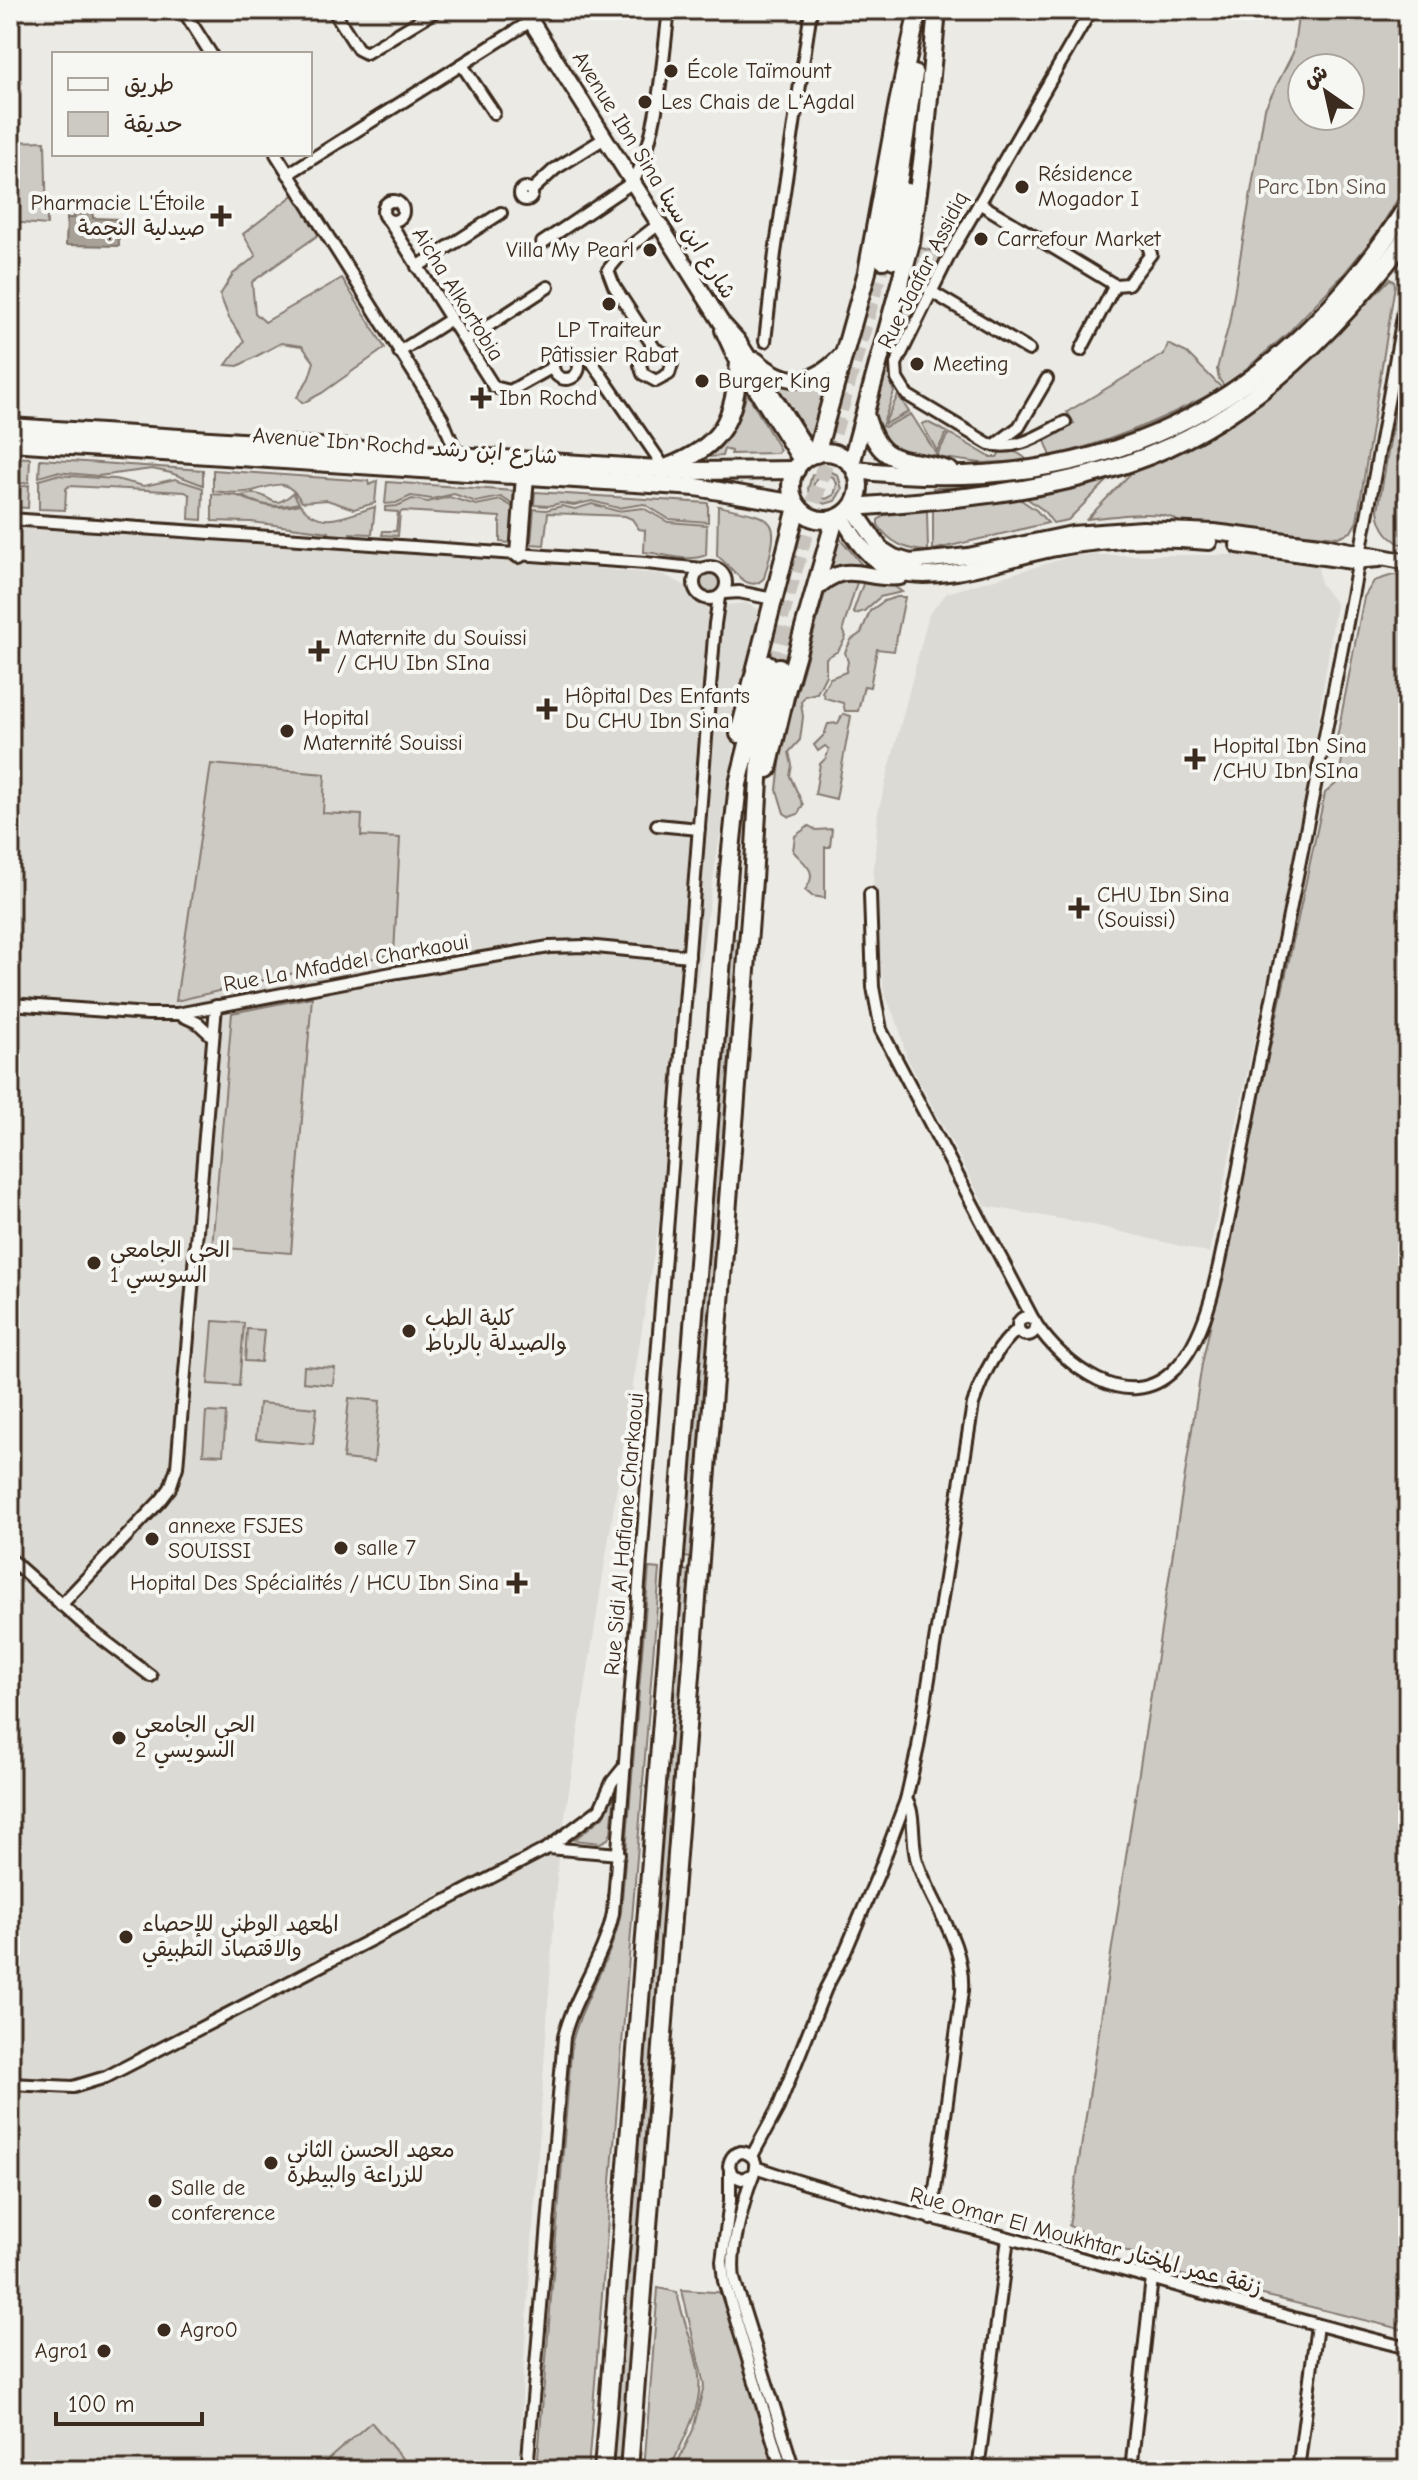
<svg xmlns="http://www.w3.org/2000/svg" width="1418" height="2480" viewBox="0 0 1418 2480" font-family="'Comic Neue','Playpen Sans Arabic',sans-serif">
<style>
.built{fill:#dcdad4}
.green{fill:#cdcac4;stroke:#847a71;stroke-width:2;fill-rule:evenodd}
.water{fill:#a8a198;stroke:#7c7167;stroke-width:2}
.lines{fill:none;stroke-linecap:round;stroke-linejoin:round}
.primary-tunnel{stroke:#c8c4bd;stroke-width:16;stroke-dasharray:16 8;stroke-linecap:butt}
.street-casing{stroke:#3b2a1e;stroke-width:16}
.secondary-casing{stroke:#3b2a1e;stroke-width:20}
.primary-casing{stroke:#3b2a1e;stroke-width:22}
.street{stroke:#f6f6f2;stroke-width:10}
.secondary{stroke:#f6f6f2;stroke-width:14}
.primary{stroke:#f6f6f2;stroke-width:16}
.poi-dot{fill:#3b2a1e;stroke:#f6f6f2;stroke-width:3}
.labels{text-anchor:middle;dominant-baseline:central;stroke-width:8;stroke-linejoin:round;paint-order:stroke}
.poi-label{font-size:22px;fill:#3b2a1e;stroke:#f6f6f2;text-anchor:start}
.street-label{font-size:22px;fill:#3b2a1e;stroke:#f6f6f2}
.park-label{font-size:22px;fill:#605248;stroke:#f6f6f2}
</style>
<rect width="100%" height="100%" fill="#ebeae5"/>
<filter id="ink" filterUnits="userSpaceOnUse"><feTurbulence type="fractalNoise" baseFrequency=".0125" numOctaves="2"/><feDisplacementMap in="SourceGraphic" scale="16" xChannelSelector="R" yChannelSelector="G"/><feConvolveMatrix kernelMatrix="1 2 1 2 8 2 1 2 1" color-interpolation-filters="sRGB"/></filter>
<g filter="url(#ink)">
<g class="built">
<path d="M10,521L662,574L725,605L746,603L759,610L745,677L558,1860L522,2391L521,2470H10Z"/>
<path d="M1076,555H1245L1318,565L1320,583L1336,604L1308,788L1209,1253L1089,1224L985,1206L906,1056L899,1027L884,993L873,881L878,812L929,614L947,593Z"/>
</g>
<g class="green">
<path d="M1299,10H1408V182L1377,233L1343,275L1287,334L1225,387L1219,379L1217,369L1229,324L1265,108L1293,53ZM1302,68H1350V116H1302Z"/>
<path d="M45,141L47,225L10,222V142Z"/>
<path d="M296,193L321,233L252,282L255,313L265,322L342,278L385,348L322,393L303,403L297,397L309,378L314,362L302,346L281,343L238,366L226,365L244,341L229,318L220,295L233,274L256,256L243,234Z"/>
<path d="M1408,219V225C1359,294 1297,357 1228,405C1216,413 1205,423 1193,429C1115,471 1020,483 934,493L933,488C1048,486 1176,454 1264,377C1282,361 1298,342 1316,325C1351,289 1379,260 1408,219Z"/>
<path d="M917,247L945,254L922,293L908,289Z"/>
<path d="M1390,279L1394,281L1395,285L1357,521L1351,532L1338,537L1179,522C1162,507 1111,517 1087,519L1132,472L1194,445L1252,409L1316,355Z"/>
<path d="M906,293L921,297C908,325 879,362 894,392L882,426L885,427L911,414L936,453L934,457L901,453L885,443L874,420L876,398Z"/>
<path d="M1408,338V547C1390,541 1380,529 1378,510Z"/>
<path d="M1168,344L1187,353L1222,388C1168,417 1111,443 1051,456L1044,438L1074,423L1067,412L1164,354Z"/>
<path d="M829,376L812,438L810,437L776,384L803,386Z"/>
<path d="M747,393L780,450L777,453L731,454V451L724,449L722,456L706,457C729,440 740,420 747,393Z"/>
<path d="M898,395L909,412L885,424V422Z"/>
<path d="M927,422L947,432L937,451L922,424Z"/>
<path d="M949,433L990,457H997L1002,449C1012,450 1021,453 1028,461L981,463L936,457Z"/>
<path d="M10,457L30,458L29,482L10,486Z"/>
<path d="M40,459L203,470V485L171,473L152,469L98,476L56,472L39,477Z"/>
<path d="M825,469L838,475L842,489L835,501L825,504L812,498L808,489L812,475ZM825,474L833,477L837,484L834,495L826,499L818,496L813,486L817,478Z"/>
<path d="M213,470L368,481L369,485L377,481L375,503L354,509L327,500L302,502C283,472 272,489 246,492C235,494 224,492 213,491Z"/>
<path d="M56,475L115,479L144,486L175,479L203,488L202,520L189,519L190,495L185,492L69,486L66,489L65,510L39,509V480Z"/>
<path d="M1110,478L1068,520L1053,523L1043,510L1025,497Z"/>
<path d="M387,482L515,491L514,505L501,497L476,502L454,494L432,499L411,496L396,503L385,504Z"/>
<path d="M29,485L28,508L10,507V489Z"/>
<path d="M535,492L708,503V522L669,519L644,504L618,508L592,501L574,505L561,503L548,506L534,505Z"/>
<path d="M293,493L299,503C278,509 260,506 241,496C245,495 250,493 255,494C273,495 271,512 293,493Z"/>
<path d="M212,494C220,495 231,494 238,496C261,505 276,511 300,504C322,532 348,514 375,507L372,534L350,533L349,538L329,537V532L251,522L212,521Z"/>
<path d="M449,497L476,505L501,500L513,507L511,543L500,542V517L403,511L400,513L398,536L382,535L383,531H396L398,512L385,511V507L397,506L412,499L428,502Z"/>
<path d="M1018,498L1036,510L1048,523L933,550V510Z"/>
<path d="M592,504L617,511L643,508L668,522L707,525L706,555C686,563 667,554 644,552L645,530L639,529L632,519L625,516L548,513L544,545L531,544L534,509L546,510L562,506L575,509Z"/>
<path d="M718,506C779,519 781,517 764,578C747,597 731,564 717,556Z"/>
<path d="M927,511L928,551C907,551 889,542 878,525V520L885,515Z"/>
<path d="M838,538H840L863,566L846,565L829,568Z"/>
<circle cx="710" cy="583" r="12"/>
<path d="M1393,575L1408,576V2331L1182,2275L1069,2226L1202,1364L1325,793L1338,782L1343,754L1336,743L1364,597L1374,581Z"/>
<path d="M848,579L849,581L852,579L857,582L843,629L846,637L838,651L826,658V675L817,693L805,696L801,702L803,717L800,740L789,752L792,765L790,776L803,805L798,814L790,817L784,813L777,790L782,745L826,589Z"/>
<path d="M864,581L894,586L902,592L880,597L864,611L855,614L853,612Z"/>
<path d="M897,597H905L894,651L877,649L870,687L864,686L858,711H845L843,703L825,698L822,692L830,678L846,672L848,662L845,652L851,640L861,633L870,611L884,601Z"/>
<path d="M843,714L851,716L836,799L815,794L820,764L826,758L829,749L825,746L818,751L814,745L824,735L828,724L838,723Z"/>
<path d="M211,764L325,774L323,813L362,815L361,836L400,838L394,954L290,974L176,1001Z"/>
<path d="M809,826L816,830L832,829L830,847H825V898L812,896L805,890C820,871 804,864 793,851L795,836Z"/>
<path d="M740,939L692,1558L683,1557L732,940Z"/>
<path d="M312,997L291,1253L212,1247L232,1013Z"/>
<path d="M213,1321L244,1323L239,1386L208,1384Z"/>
<path d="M247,1329L264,1330L261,1362L245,1361Z"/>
<path d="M304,1366L335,1368L333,1385L303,1382Z"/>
<path d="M349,1398L380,1401L374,1462L343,1459Z"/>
<path d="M259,1403L317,1408L313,1444L256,1439Z"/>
<path d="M206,1412L226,1413L223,1455L203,1454Z"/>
<path d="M649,1568L660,1569L588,2470H537L572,2042C584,1995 612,1961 621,1912Z"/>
<path d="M682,1570L691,1571L620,2470H612Z"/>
<path d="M615,1792L611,1833L608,1839L600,1843L574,1840L605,1815Z"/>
<path d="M658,2288L677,2292C682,2320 696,2348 699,2376C703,2409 682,2440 670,2470H644Z"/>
<path d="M682,2290L730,2293L742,2321L777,2437L792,2470H674L693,2430L704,2385Z"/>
<path d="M371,2422L412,2470H316Z"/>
</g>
<path class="water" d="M92,206L93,218L118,219L119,246L66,245L67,218H74V207Z"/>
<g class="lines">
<g class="primary-tunnel">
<path d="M768,664L883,260"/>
<path d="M779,667L791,627"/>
</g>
<defs>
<g id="street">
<path d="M183,10L211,54"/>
<path d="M333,10L358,49L366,53L437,10"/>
<path d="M462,65L494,113"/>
<path d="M276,154L442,418L458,457"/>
<path d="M288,174L531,21"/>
<circle cx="526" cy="194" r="6"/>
<path d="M531,191L555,169L605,138"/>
<circle cx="393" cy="211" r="10"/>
<path d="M979,203L1115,285L1128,284L1151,254L1147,243"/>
<path d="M389,221L494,387L510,391L553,367"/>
<path d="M542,243L633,182C659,136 662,63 669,10"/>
<path d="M417,267L501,213"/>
<path d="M930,291L1029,350"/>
<path d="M465,341L548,287"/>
<path d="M765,341L775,253L811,10"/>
<path d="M655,349L668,355L672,364L669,374L656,381L643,374L640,365L643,356L655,349L614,286L608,270L623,252L659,224"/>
<path d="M1081,350L1115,285"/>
<path d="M399,352L451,319"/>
<circle cx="566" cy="366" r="13"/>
<path d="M590,359L660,461L663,469"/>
<path d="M1065,422C1040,435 1018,451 989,444L907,395L897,379L896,364L950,254L1091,10"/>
<path d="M995,445L1019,427L1047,379"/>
<path d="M10,519L646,563L702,569"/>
<circle cx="710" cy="583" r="16"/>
<path d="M724,593L739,592L773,599"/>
<path d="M657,825L699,829"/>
<path d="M870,894L873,987L881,1030L1033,1319"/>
<path d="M10,1004L148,1014H177L392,973L549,947L586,946L689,956"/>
<path d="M179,1014L198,1023L212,1036"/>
<circle cx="1027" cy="1326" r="9"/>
<path d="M1036,1324C1063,1365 1128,1416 1174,1370C1211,1334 1220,1257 1231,1208C1242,1154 1252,1099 1263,1044C1314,793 1365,541 1408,287"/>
<path d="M10,1559L88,1628L151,1676"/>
<path d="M61,1605L161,1500L170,1488L177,1467L216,1006"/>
<path d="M906,1800C916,1811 911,1844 917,1861C932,1906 965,1941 962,1991L931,2219"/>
<path d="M548,1848L619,1854"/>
<path d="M10,2084L73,2087L106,2077L548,1848L600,1809L612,1782L625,1766"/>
<path d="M752,2156L778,2108L826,1988L845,1952L879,1872L906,1800L918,1747L973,1404C982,1377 996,1347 1018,1329"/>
<path d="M755,2167C842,2197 932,2217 1020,2241C1149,2277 1278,2316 1408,2348"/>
<path d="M730,2171V2201L722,2261L724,2281L782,2470"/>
<path d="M751,2175L742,2179L732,2175L729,2166C730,2159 733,2154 740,2152C747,2152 753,2156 755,2162C757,2170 749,2183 747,2192C740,2218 730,2251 734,2279L794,2470"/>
<path d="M527,2470L564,2037C575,1993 604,1959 613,1913L715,624L719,597"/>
<path d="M978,2470L1008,2238"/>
<path d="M1131,2470L1152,2278"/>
<path d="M1298,2470L1317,2325"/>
</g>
<g id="secondary">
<path d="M524,10L721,322L738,341L811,456"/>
<path d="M723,330L734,354L802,462"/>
<path d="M756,360C788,389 817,384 844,352"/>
<path d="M852,507L881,549L894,557L910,562L968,556L1072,534L1143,529L1214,532L1319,545L1408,562"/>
<path d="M842,516C854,539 870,563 896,571C940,585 1006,558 1051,549C1102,539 1157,537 1209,542"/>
<path d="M1238,545L1352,561L1379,559"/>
<path d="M815,590C846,558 864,581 900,577"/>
</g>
<g id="primary">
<path d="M883,260L899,178L914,74"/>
<path d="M894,260L908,192"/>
<path d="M865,414C881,472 903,454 950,471"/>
<path d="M10,427L689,471L796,470"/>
<path d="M10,442L696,487L796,504"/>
<circle cx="825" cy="486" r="34"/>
<path d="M816,454L867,272L898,103L918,10"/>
<path d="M851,464L911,243L925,140L937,10"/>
<path d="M668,467C723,446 735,418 739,362"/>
<path d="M856,470C1099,499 1276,411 1408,205"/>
<path d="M852,507C944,500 1041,493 1129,463C1244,424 1337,332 1408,235"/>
<path d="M519,554L525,476"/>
<path d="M739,734L797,507"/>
<path d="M768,769L787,688L835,519"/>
<path d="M603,2470L729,869L738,784L768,664"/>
<path d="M629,2470L753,880L760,763L765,722L779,667"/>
</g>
</defs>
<use href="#street" class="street-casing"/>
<use href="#secondary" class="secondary-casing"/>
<use href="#primary" class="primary-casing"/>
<use href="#street" class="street"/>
<use href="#secondary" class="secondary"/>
<use href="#primary" class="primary"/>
</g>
</g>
<g class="poi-dot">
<circle cx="671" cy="71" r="8"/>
<circle cx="645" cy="102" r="8"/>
<circle cx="1022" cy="187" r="8"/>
<path d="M217 204h8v8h8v8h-8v8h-8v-8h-8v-8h8z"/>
<circle cx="981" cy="239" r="8"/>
<circle cx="650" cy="250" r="8"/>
<circle cx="609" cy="304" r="8"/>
<circle cx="917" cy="364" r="8"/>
<circle cx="702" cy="381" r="8"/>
<path d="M477 386h8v8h8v8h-8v8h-8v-8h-8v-8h8z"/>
<path d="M315 639h8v8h8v8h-8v8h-8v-8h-8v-8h8z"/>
<path d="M543 697h8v8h8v8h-8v8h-8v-8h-8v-8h8z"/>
<circle cx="287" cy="731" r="8"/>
<path d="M1191 747h8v8h8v8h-8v8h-8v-8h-8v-8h8z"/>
<path d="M1075 896h8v8h8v8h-8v8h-8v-8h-8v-8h8z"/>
<circle cx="94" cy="1263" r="8"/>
<circle cx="409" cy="1331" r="8"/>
<circle cx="152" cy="1539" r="8"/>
<circle cx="341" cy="1548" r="8"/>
<path d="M513 1571h8v8h8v8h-8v8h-8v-8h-8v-8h8z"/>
<circle cx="119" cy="1738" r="8"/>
<circle cx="126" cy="1937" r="8"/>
<circle cx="271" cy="2163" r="8"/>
<circle cx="155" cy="2201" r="8"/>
<circle cx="164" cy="2330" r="8"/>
<circle cx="104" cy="2351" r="8"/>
</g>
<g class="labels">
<g class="poi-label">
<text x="687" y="71">École Taïmount</text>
<text x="661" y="102">Les Chais de L'Agdal</text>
<text x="1038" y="174">Résidence<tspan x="1038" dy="25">Mogador I</tspan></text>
<text x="205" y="203" text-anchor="end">Pharmacie L'Étoile<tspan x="205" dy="25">صيدلية النجمة</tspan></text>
<text x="997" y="239">Carrefour Market</text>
<text x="634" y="250" text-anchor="end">Villa My Pearl</text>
<text x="609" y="330" text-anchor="middle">LP Traiteur<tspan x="609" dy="25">Pâtissier Rabat</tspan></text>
<text x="933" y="364">Meeting</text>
<text x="718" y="381">Burger King</text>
<text x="499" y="398">Ibn Rochd</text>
<text x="337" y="638">Maternite du Souissi<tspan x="337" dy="25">/ CHU Ibn SIna</tspan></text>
<text x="565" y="696">Hôpital Des Enfants<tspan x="565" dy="25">Du CHU Ibn Sina</tspan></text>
<text x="303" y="718">Hopital<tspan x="303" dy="25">Maternité Souissi</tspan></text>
<text x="1213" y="746">Hopital Ibn Sina<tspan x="1213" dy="25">/CHU Ibn SIna</tspan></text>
<text x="1097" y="895">CHU Ibn Sina<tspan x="1097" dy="25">(Souissi)</tspan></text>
<text x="110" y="1250">الحي الجامعي<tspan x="110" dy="25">السويسي 1</tspan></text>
<text x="425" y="1318">كلية الطب<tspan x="425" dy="25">والصيدلة بالرباط</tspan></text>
<text x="168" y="1526">annexe FSJES<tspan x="168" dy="25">SOUISSI</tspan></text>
<text x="357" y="1548">salle 7</text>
<text x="499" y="1583" text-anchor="end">Hopital Des Spécialités / HCU Ibn Sina</text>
<text x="135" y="1725">الحي الجامعي<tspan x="135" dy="25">السويسي 2</tspan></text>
<text x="142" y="1924">المعهد الوطني للإحصاء<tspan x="142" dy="25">والاقتصاد التطبيقي</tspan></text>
<text x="287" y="2150">معهد الحسن الثاني<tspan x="287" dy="25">للزراعة والبيطرة</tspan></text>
<text x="171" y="2188">Salle de<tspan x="171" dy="25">conference</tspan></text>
<text x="180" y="2330">Agro0</text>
<text x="88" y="2351" text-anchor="end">Agro1</text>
</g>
<g class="street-label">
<text transform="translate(654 175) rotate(58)">Avenue Ibn Sina شارع ابن سينا</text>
<text transform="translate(923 270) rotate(-63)">Rue Jaafar Assidiq</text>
<text transform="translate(458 294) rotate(58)">Aicha Alkortobia</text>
<text transform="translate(405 446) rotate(4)">Avenue Ibn Rochd شارع ابن رشد</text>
<text transform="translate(346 963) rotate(-10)">Rue La Mfaddel Charkaoui</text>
<text transform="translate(624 1534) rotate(-85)">Rue Sidi Al Hafiane Charkaoui</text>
<text transform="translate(1086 2241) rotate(15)">Rue Omar El Moukhtar زنقة عمر المختار</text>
</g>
<g class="park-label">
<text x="1322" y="187">Parc Ibn Sina</text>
</g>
</g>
<rect width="1418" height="2480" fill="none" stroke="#f6f6f2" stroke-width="40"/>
<rect x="20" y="20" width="1378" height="2440" fill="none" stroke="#3b2a1e" stroke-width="3" filter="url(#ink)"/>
<rect x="52" y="52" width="260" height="104" fill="#f6f6f2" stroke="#aba49d" stroke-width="2"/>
<rect x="68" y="78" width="40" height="12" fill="#f6f6f2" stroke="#aba49d" stroke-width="2"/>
<text x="124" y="92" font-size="24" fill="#3b2a1e">طريق</text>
<rect x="68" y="112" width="40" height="24" fill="#cdcac4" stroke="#aba49d" stroke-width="2"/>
<text x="124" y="132" font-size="24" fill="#3b2a1e">حديقة</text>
<g transform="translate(1326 92) rotate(326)"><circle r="38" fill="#f6f6f2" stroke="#aba49d" stroke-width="2"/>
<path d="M0-6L14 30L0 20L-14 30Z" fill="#3b2a1e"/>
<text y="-12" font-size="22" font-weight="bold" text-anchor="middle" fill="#3b2a1e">ش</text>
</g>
<path d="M56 2412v12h146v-12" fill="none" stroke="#3b2a1e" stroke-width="4"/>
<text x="68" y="2412" font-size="24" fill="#3b2a1e" stroke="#f6f6f2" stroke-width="6" paint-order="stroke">100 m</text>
</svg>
